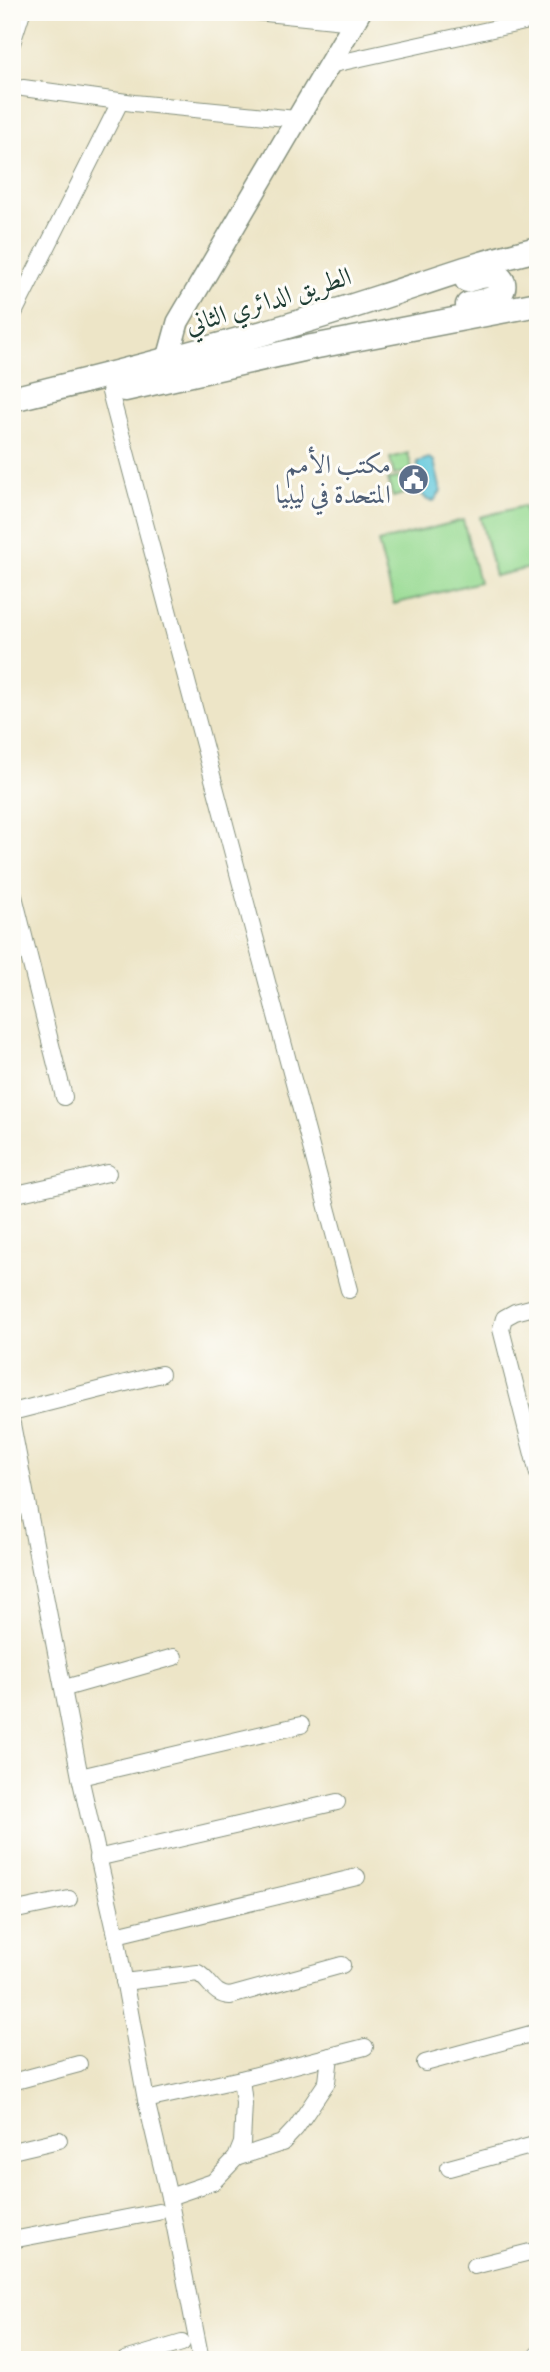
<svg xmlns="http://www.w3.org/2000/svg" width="550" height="2372" viewBox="0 0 550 2372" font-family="'EB Garamond',Amiri,serif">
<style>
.green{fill:#97da92;stroke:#5b8c63;stroke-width:2}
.water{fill:#60c8dc;stroke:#408288;stroke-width:2}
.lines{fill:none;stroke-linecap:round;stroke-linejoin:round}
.minor-casing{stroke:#86917e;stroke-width:18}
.major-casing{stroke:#86917e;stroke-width:24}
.highway-casing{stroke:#86917e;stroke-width:27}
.minor{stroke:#fff;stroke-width:16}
.major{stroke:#fff;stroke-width:21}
.highway{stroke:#fff;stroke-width:24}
.labels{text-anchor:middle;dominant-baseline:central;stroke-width:6;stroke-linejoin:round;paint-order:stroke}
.street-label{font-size:26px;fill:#1f3d34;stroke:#fdfcf7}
.service-label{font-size:26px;fill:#4e5e75;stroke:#fdfcf7;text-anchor:end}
</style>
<rect width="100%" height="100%" fill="#fdfcf7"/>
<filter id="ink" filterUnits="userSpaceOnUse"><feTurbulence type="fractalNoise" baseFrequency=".0143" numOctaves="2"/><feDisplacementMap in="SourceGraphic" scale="14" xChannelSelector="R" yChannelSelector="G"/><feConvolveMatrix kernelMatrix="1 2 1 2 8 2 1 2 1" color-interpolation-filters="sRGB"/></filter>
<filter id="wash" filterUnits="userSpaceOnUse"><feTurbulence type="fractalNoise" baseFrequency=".00686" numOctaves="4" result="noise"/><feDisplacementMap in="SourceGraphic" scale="28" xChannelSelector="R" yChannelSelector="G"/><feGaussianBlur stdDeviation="1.57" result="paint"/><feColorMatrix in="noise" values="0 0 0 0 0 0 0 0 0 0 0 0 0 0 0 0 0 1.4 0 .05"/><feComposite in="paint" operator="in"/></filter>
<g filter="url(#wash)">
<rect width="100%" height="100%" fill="#ede5c7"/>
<g class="green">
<path d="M408,453L412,470L394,475L390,458Z"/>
<path d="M413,474L417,490L393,497L388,480Z"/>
<path d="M524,506L538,566L495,576L480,517Z"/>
<path d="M463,520L479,582L394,604L378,542Z"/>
</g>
<path class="water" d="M429,458L434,461L441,491L434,501L427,500L421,493L424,475L419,472L417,462Z"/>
</g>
<g filter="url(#ink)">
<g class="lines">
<defs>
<g id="minor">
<path d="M256,12L354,22"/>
<path d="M12,43L22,12"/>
<path d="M329,65L538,19"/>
<path d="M23,88L134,103L296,119"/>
<path d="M12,317L120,102"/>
<path d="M110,392L349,1290"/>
<path d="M12,888L64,1097"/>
<path d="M12,1195L108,1173"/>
<path d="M538,1306L515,1312L504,1318L501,1329L538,1474"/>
<path d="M12,1412L161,1374"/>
<path d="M12,1424L80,1777L116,1935L146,2100L169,2197L201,2360"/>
<path d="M65,1688L174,1657"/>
<path d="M80,1777L301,1725"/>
<path d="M97,1858L337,1802"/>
<path d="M12,1911L69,1899"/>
<path d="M116,1935L357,1877"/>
<path d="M124,1982L198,1973C211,1981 213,1995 230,1996L342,1965"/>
<path d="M425,2063L538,2032"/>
<path d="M12,2082L79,2064"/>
<path d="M146,2100L241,2079L365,2047"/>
<path d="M12,2151L59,2140"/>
<path d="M236,2158L282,2143L296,2128L327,2082L330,2056"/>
<path d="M449,2168L538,2144"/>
<path d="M169,2197L213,2182L236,2158L242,2143L244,2103L241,2079"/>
<path d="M12,2240L158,2212"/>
<path d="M474,2266L538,2250"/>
<path d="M125,2360L182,2343"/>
<path d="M532,2360L538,2354"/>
</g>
<path id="major" d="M167,362L178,322L360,12"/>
<g id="highway">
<path d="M467,280C475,278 486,273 495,276C507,279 505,292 496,297C488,301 477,302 468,305"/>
<path d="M125,389L312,347L538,304"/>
<path d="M12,399C136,369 259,337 381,297C433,280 484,261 538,249"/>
</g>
</defs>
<use href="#minor" class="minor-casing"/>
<use href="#major" class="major-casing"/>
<use href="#highway" class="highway-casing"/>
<use href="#minor" class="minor"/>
<use href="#major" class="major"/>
<use href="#highway" class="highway"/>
</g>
</g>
<defs>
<symbol id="civic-disc" viewBox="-11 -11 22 22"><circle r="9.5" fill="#5c6f8a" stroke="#fdfcf7"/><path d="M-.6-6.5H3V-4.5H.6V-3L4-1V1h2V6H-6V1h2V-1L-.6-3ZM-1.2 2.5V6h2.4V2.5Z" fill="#fff"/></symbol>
</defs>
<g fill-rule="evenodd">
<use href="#civic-disc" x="396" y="462" width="35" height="35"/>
</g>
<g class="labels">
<g class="street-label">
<text transform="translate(268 300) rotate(-17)">الطريق الدائري الثاني</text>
</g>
<g class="service-label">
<text x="391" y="464">مكتب الأمم<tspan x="391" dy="30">المتحدة في ليبيا</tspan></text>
</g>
</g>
<rect width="550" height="2372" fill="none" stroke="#fdfcf7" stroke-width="42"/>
</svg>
